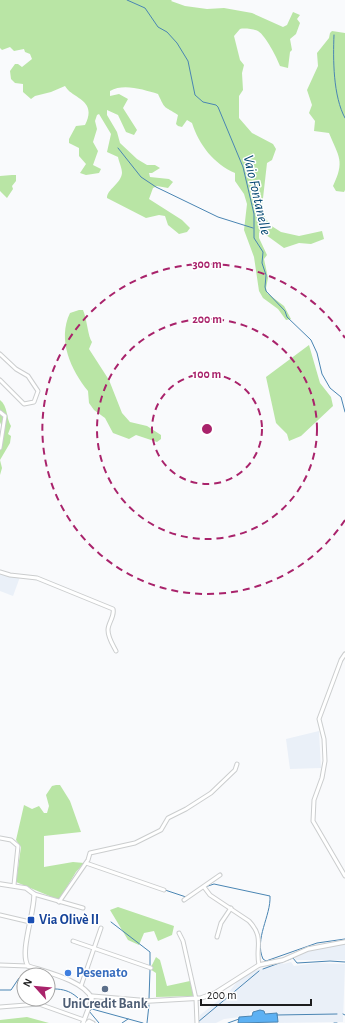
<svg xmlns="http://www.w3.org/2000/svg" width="345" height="1023" viewBox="0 0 345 1023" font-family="'Alegreya Sans',sans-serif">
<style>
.built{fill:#eaf0f8}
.green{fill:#b9e5a5}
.water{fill:#5db1f3;stroke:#4a85b3}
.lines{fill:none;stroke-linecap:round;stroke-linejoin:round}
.stream{stroke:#4a85b3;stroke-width:1}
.minor-casing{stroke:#cbcdce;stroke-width:5}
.tertiary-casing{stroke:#cbcdce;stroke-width:5.5}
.minor{stroke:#fff;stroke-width:3}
.tertiary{stroke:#fff;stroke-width:3.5}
.ring{fill:none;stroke:#a9236b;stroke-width:2;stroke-dasharray:7 5}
.transit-dot{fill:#1a4fb4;stroke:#fff;stroke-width:1.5}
.shop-dot{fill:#3f7fe0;stroke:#fff;stroke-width:1.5}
.service-dot{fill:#5c6f8a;stroke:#fff;stroke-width:1.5}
.labels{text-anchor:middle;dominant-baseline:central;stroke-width:3;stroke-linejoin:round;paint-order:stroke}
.transit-label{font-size:14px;font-weight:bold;fill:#164399;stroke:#fff;text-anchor:start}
.shop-label{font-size:14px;font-weight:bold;fill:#366cbe;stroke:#fff;text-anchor:start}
.service-label{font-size:14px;font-weight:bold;fill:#4e5e75;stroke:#fff}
.water-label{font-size:15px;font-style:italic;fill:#064973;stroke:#fff}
.centre{fill:#a9236b;stroke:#fff;stroke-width:2}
.ring-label{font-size:12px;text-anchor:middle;font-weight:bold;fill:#a9236b;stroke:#fff;stroke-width:3;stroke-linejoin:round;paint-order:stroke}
</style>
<rect width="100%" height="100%" fill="#f9fafc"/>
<g class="built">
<path d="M0,573L20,577L13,596L0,591Z"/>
<path d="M319,731L321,768L290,769L286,739Z"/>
<path d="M345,943V960H296L293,956L321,947Z"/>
<path d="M282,961L283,964L291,962L294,966L317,963L345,964L343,1022L275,1023V1013H261L260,1011L256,1010L250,1012L249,1016L224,1019L216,1023H199L200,1015L228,993L237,982L249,973Z"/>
</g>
<g class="green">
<path d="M0,0H172L171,1L185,6L207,9L224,8L252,13L283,27L287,25L293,12L300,15L297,19L300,23L296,34L290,39L292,50L290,52L288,68L280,66C277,58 266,36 258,31C254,29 244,28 240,29L234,36L240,60L244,65L242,73L243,90L239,96V118L252,133L273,144L276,149L272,160L267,163L262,207L265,217L270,225L281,232L299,236L322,231L324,239L311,244L299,243L284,248L262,232L259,233V238L267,255L264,259L268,278L266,288L267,293L284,306L291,319L286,320L278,309L263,298L259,291L254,257L244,230L247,204L244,194L235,181V173C214,164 199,145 192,123L187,120L182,127L178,126L176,124L178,115C163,105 166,111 158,94C144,90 124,83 110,91V96L119,94L128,99L123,108L137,130L134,135L126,132L118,115L107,110V115L117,132L120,143L137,159L147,165H155L160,168L152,173H149L150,177L169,179L173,182L168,188L157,186L153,188L149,199L182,220L190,228L187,232L179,234L168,225L165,216L159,215L146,218L107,198C107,189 121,184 122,173C122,168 119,162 118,157L107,152L111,134L99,114L97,115L95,121L97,129L93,142L98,151L93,165L101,169L99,173L86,175L80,173L86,164L79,156V148L69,143V139L76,126L85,125C98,99 72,99 65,86L51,92L35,96L31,99L23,92V84L15,83L11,79L10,71L15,64H18L22,67L32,59L30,54L25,52L24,49L14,51L10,47L2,50L0,48Z"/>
<path d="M332,31L345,33V190L344,192L336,191L333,186C345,161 339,157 329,133L314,131L315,121L309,113L312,105L307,90L318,66L317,53L329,38L330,33Z"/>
<path d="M12,175H16V181L12,186L13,189L7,198L0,191V176Z"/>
<path d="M79,310H83C87,319 88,337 92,342L89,349L109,380L122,413L130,422L147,426L161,435V439L157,442L136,435L129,439L113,433L105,418L94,410L89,403L88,391C71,370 57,340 70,313Z"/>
<path d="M309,345L320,383L331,397L333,406L301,436L289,441L287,434L276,423L266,377Z"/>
<path d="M0,400C8,406 6,418 11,426L8,434L11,436L10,443L0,460L2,468L0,475V434L4,432L0,422Z"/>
<path d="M56,785H60L70,801L81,832L44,836V867L73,862L84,863L76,872L59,900L16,882L21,847L16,840L24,805L32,809L39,806L44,813H47L49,806L46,795L52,786Z"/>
<path d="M118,907L174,926L172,935L158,941L154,931L144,933L139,945L128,940L110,910Z"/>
<path d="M156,957L160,960L167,986L190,981L194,996L156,997V973L150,969Z"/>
<path d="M27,1017L49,1023H0V1020Z"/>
</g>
<path class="water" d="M260,1010L264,1011L265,1014L277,1013L278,1022L238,1023L239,1017L252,1016L253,1012Z"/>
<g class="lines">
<g class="stream">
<path d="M127,0L145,8L158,27L167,32L177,43L188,61L195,95L203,102L216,105L218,107L243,167L254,214V238L263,252L262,263L266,275L265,287L266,291L285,311L287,317L311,340L317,353L322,374L330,388L341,397L345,412"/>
<path d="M334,35C333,59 333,96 345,118"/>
<path d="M118,148L141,177L156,187L218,217L253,228"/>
<path d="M205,887L214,884L270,896C271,916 254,939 263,959L266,961L317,943L345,939"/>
<path d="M165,890L186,897"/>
<path d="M111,922L150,952V965"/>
<path d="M263,969L293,958L297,963L330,961L345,962"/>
<path d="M48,989C68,988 75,993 88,1009"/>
<path d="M0,990H11L19,978H24"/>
<path d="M149,999L150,970"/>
<path d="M89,1011L99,1023"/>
<path d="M90,1011L92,1009L143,1023"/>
<path d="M343,1014L345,1015"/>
<path d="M277,1015L337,1014"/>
<path d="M198,1022L259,971"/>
<path d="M122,1023L128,1019"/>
<path d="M147,1023L149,1005"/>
<path d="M228,1023L239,1019"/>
<path d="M334,1023H337"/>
</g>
<defs>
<g id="minor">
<path d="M0,354L16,369L28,376L38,391L34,402L24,404L0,380"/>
<path d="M0,412L5,416L0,448"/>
<path d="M0,572L10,575L37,578L113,609C115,616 108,623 108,630C108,638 113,645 116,651"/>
<path d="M345,654L341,660L319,719L324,739L325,761L322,778L314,800L313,821L345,876"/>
<path d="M0,838L11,840L18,846L14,885"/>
<path d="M86,863L164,890"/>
<path d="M204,887L210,895L249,921C265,938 255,947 259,965"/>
<path d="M34,894L83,908"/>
<path d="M184,900L220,875"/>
<path d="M59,902L88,860L90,853L135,843L161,830L168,818L186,809L211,793L235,770L237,764"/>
<path d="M0,915L30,922"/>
<path d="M179,933L183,941L196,999L197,1023"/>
<path d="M217,937L221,923L231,908"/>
<path d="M73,941L151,968"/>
<path d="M0,965L28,966"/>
<path d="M81,986L101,928"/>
<path d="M0,1007L39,1004L84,1020"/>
<path d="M87,1023L89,1021L93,1023"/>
</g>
<g id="tertiary">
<path d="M0,884L26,888L34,894C35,912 19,952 28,966C46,972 85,981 92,999L83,1023"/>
<path d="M90,996L148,1001L201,998L215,993L259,965L283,960L308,949L345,942"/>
</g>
</defs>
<use href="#minor" class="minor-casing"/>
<use href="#tertiary" class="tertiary-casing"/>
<use href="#minor" class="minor"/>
<use href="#tertiary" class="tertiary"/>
</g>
<g class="ring">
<circle cx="207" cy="429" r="55"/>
<circle cx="207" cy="429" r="110"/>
<path d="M345 520A165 165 0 1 1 345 338"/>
</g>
<rect class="transit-dot" x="27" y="916" width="8" height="8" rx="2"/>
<circle class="shop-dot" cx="68" cy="973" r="4"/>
<circle class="service-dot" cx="105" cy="989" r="4"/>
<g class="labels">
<g class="transit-label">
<text x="39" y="920">Via Olivè II</text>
</g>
<g class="shop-label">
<text x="76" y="973">Pesenato</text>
</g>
<g class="service-label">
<text x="105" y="1004">UniCredit Bank</text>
</g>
<g class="water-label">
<text transform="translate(257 195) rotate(77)">Vaio Fontanelle</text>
</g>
</g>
<circle cx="207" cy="429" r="6" class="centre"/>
<g class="ring-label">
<text x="207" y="268">300 m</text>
<text x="207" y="323">200 m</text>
<text x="207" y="378">100 m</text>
</g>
<g transform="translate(36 987) rotate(297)"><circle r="19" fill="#ffffff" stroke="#a5a5a5"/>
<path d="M0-3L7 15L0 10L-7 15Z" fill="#a9236b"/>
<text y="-6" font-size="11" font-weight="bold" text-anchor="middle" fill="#1d1d1e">N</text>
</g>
<path d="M201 999v6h110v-6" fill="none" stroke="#1d1d1e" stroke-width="2"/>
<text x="207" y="999" font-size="12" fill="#1d1d1e" stroke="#ffffff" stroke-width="3" paint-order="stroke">200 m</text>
</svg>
